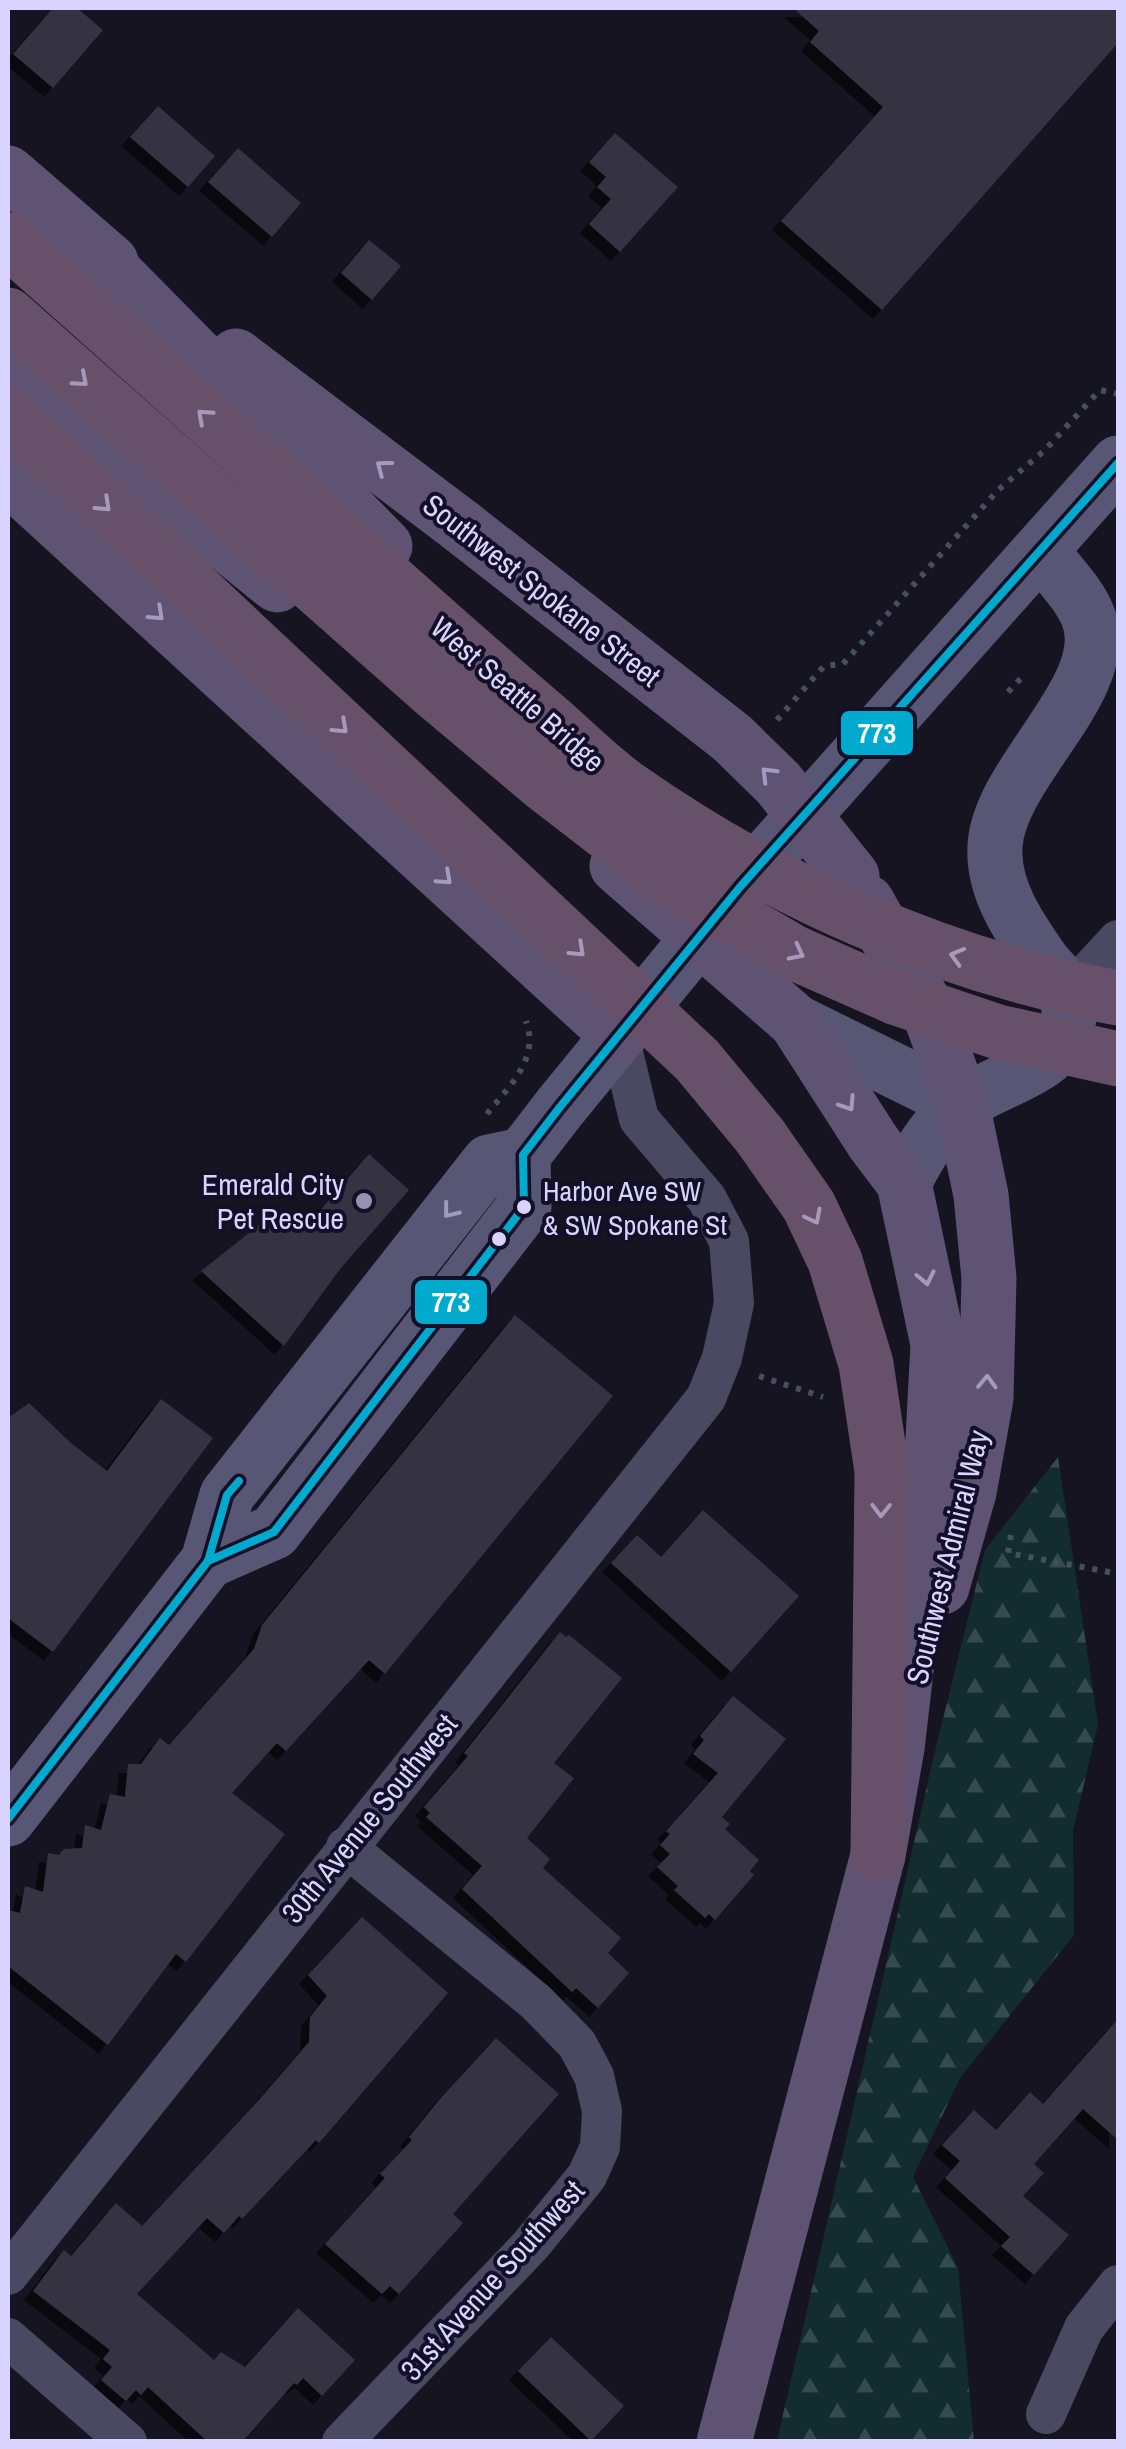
<svg xmlns="http://www.w3.org/2000/svg" width="1126" height="2449" viewBox="0 0 1126 2449" font-family="'Archivo Narrow',sans-serif">
<style>
.forest{fill:url(#forest-firs)}
.building{fill:#343243;filter:url(#shadow)}
.lines{fill:none;stroke-linecap:round;stroke-linejoin:round}
.path{stroke:#44505f;stroke-width:6;stroke-dasharray:5 8;stroke-linecap:butt}
.minor{stroke:#4a4962;stroke-width:40}
.secondary{stroke:#575674;stroke-width:55}
.primary{stroke:#5e5373;stroke-width:55}
.motorway{stroke:#67516a;stroke-width:55}
.primary-bridge{stroke:#5e5373;stroke-width:55}
.motorway-bridge{stroke:#67516a;stroke-width:55}
.bus-1-casing{stroke:#130f26;stroke-width:15}
.bus-1{stroke:#00a9ce;stroke-width:8}
.oneway{stroke:#a699bc}
.oneway2{stroke:#a29ac0}
.oneway3{stroke:#9e9bc0}
.poi-dot{fill:#9591b1;stroke:#130f26;stroke-width:4}
.bus-dot{fill:#d9d4ff;stroke:#130f26;stroke-width:4}
.labels{text-anchor:middle;dominant-baseline:central;stroke-width:8;stroke-linejoin:round;paint-order:stroke}
.bus-label{font-size:28px;fill:#d9d4ff;stroke:#130f26;text-anchor:start}
.street-label{font-size:30px;fill:#d9d4ff;stroke:#130f26}
.poi-label{font-size:30px;fill:#d9d4ff;stroke:#130f26;text-anchor:end}
.line-badge{stroke:#130f26;stroke-width:4}
.badge-label{font-size:28px;text-anchor:middle;font-weight:bold;fill:#fff}
</style>
<defs>
<pattern id="forest-firs" width="22" height="20" patternUnits="userSpaceOnUse" patternTransform="scale(2.5)"><rect width="22" height="20" fill="#132c2d"/><path d="M5 1l3.5 6h-7zM16 11l3.5 6h-7z" fill="#354a4c"/></pattern>
<filter id="shadow"><feDropShadow dx="-9" dy="9" stdDeviation="0" flood-color="#0009"/></filter>
</defs>
<rect width="100%" height="100%" fill="#161421"/>
<path class="forest" d="M1058,1457L1098,1724L1073,1831L1074,1935L960,2078L913,2177L958,2268L974,2441H777L934,1755L985,1550Z"/>
<g class="building">
<path d="M53,8H77L103,30L53,88L13,54Z"/>
<path d="M793,8H1118V43L882,310L781,221L883,107L810,42L819,31Z"/>
<path d="M158,106L215,156L188,187L130,137Z"/>
<path d="M615,133L678,187L620,252L589,224L611,199L597,187L606,177L589,162Z"/>
<path d="M238,148L301,203L272,237L208,182Z"/>
<path d="M369,240L401,266L372,300L341,273Z"/>
<path d="M369,1154L409,1190L340,1269L284,1346L201,1271L278,1210L301,1232Z"/>
<path d="M515,1315L613,1396L385,1674L369,1660L286,1751L277,1743L232,1793L285,1834L186,1962L176,1954L108,2045L8,1966V1910L20,1913L25,1886L43,1892L48,1853L59,1855L64,1849L82,1848L85,1825L101,1830L110,1794L125,1797L128,1764H141L160,1738L169,1745L254,1649L262,1625Z"/>
<path d="M161,1399L213,1438L53,1652L8,1618V1418L29,1403L71,1443L107,1471Z"/>
<path d="M703,1510L799,1596L731,1672L611,1563L637,1535L661,1557Z"/>
<path d="M560,1632L566,1637L569,1635L622,1678L554,1763L574,1778L527,1838L550,1859L543,1868L621,1938L608,1953L629,1973L598,2008L576,1988L572,1992L462,1889L482,1866L426,1817L430,1813L424,1807L468,1756L464,1753Z"/>
<path d="M733,1696L786,1739L722,1817L730,1824L725,1829L759,1860L750,1871L754,1875L715,1920L709,1914L705,1918L674,1890L678,1886L657,1867L670,1854L660,1845L670,1834L666,1831L718,1773L693,1754L704,1740L700,1736Z"/>
<path d="M362,1917L448,1993L319,2143L316,2140L242,2219L239,2216L224,2233L207,2218L137,2294L214,2360L221,2352L245,2367L298,2308L355,2360L322,2396L303,2378L297,2385L294,2383L242,2442H208L148,2387L141,2395L136,2390L126,2401L101,2380L112,2367L103,2359L110,2350L33,2291L64,2250L71,2256L116,2203L142,2226L258,2101L309,2042L310,2017L327,1996L308,1975Z"/>
<path d="M1118,2019V2140L1083,2109L1034,2164L1044,2173L1023,2196L1069,2235L1034,2275L1001,2246L1010,2237L945,2178L960,2161L942,2145L974,2110L996,2130L1030,2092L1043,2104Z"/>
<path d="M496,2038L559,2094L453,2214L463,2223L399,2294L390,2286L382,2294L325,2244L385,2178L380,2174L412,2140L409,2137L440,2099Z"/>
<path d="M551,2337L624,2406L591,2441L518,2371Z"/>
</g>
<g class="lines">
<g class="path">
<path d="M1008,692L1023,676"/>
<path d="M777,720L824,666L843,664L998,490L1045,450L1100,390L1118,394"/>
<path d="M487,1114C509,1086 540,1059 526,1021"/>
<path d="M759,1376L823,1397"/>
<path d="M1011,1535L1008,1553L1114,1573"/>
</g>
<g class="minor">
<path d="M1068,994L1118,940"/>
<path d="M8,2275L706,1398L722,1358L734,1303L729,1241L707,1199L639,1119L619,1036"/>
<path d="M8,2338L127,2442"/>
<path d="M1046,2414L1084,2328L1118,2285"/>
<path d="M342,2442L530,2246L587,2176L600,2147L602,2111L594,2076L577,2044L536,2002L346,1847"/>
</g>
<g class="secondary">
<path d="M796,1022L962,1104"/>
<path d="M904,1183C917,1156 938,1122 963,1104C991,1082 1055,1069 1067,1031C1069,1023 1070,1001 1067,993C1063,983 1051,971 1044,963C1020,929 992,889 995,846C999,772 1113,689 1089,619C1081,595 1056,571 1041,551"/>
<path d="M208,1561L274,1532L524,1207L523,1155L560,1107L740,887L1118,463"/>
<path d="M8,1819L208,1561L227,1495L489,1162L523,1155"/>
</g>
<g class="primary">
<path d="M8,173L111,262"/>
<path d="M83,240L385,546"/>
<path d="M236,356L461,526"/>
<path d="M8,367L277,585"/>
<path d="M8,477L619,1036"/>
<path d="M867,902L929,1011L962,1104L981,1195L989,1278L986,1398L969,1492L942,1587"/>
<path d="M724,2442L878,1855L897,1748L933,1439L938,1344L904,1183L873,1142L796,1022"/>
</g>
<g class="motorway">
<path d="M8,240L408,597"/>
<path d="M760,1136L809,1206L835,1261L866,1364L882,1471L878,1855"/>
</g>
<g class="primary-bridge">
<path d="M461,526L732,738L778,783L852,876"/>
<path d="M617,866L796,1022"/>
</g>
<g class="motorway-bridge">
<path d="M8,315L432,690L545,785L663,876L795,953L897,998L998,1032L1118,1059"/>
<path d="M8,414L697,1060L760,1136"/>
<path d="M408,597C455,639 503,681 551,722C576,744 600,768 626,787C773,890 941,966 1118,998"/>
</g>
<defs>
<g id="bus-1">
<path d="M208,1561L274,1532L524,1207L523,1155L560,1107L740,887L1118,463"/>
<path d="M8,1819L208,1561L227,1495L239,1481"/>
</g>
</defs>
<use href="#bus-1" class="bus-1-casing"/>
<use href="#bus-1" class="bus-1"/>
</g>
<defs><path id="oneway-chevron" d="M-2-3.5L2.5 0L-2 3.5" fill="none" stroke-width="1.6" stroke-linecap="round" stroke-linejoin="round" transform="scale(2.5)"/></defs>
<g class="oneway">
<use href="#oneway-chevron" transform="translate(81 380) rotate(41)"/>
<use href="#oneway-chevron" transform="translate(204 416) rotate(-138)"/>
<use href="#oneway-chevron" transform="translate(104 505) rotate(43)"/>
<use href="#oneway-chevron" transform="translate(341 727) rotate(43)"/>
<use href="#oneway-chevron" transform="translate(578 950) rotate(43)"/>
<use href="#oneway-chevron" transform="translate(797 953) rotate(27)"/>
<use href="#oneway-chevron" transform="translate(957 956) rotate(-164)"/>
<use href="#oneway-chevron" transform="translate(814 1217) rotate(63)"/>
<use href="#oneway-chevron" transform="translate(881 1510) rotate(91)"/>
</g>
<g class="oneway2">
<use href="#oneway-chevron" transform="translate(383 467) rotate(-143)"/>
<use href="#oneway-chevron" transform="translate(157 614) rotate(43)"/>
<use href="#oneway-chevron" transform="translate(768 774) rotate(-135)"/>
<use href="#oneway-chevron" transform="translate(445 878) rotate(42)"/>
<use href="#oneway-chevron" transform="translate(848 1104) rotate(57)"/>
<use href="#oneway-chevron" transform="translate(926 1278) rotate(78)"/>
<use href="#oneway-chevron" transform="translate(987 1382) rotate(-88)"/>
</g>
<use class="oneway3" href="#oneway-chevron" transform="translate(450 1211) rotate(128)"/>
<circle class="poi-dot" cx="364" cy="1201" r="10"/>
<g class="bus-dot">
<circle cx="524" cy="1207" r="9"/>
<circle cx="499" cy="1239" r="9"/>
</g>
<g class="labels">
<g class="bus-label">
<text x="543" y="1191">Harbor Ave SW<tspan x="543" dy="34">&amp; SW Spokane St</tspan></text>
</g>
<g class="street-label">
<text transform="translate(542 590) rotate(38)">Southwest Spokane Street</text>
<text transform="translate(518 694) rotate(41)">West Seattle Bridge</text>
<text transform="translate(947 1557) rotate(-76)">Southwest Admiral Way</text>
<text transform="translate(369 1818) rotate(-51)">30th Avenue Southwest</text>
<text transform="translate(492 2280) rotate(-48)">31st Avenue Southwest</text>
</g>
<g class="poi-label">
<text x="344" y="1184">Emerald City<tspan x="344" dy="34">Pet Rescue</tspan></text>
</g>
</g>
<g class="line-badge">
<rect x="839" y="709" width="76" height="48" rx="10" fill="#00a9ce"/>
<rect x="413" y="1278" width="76" height="48" rx="10" fill="#00a9ce"/>
</g>
<g class="badge-label">
<text x="877" y="743">773</text>
<text x="451" y="1312">773</text>
</g>
<rect width="1126" height="2449" fill="none" stroke="#d9d4ff" stroke-width="20"/>
</svg>
